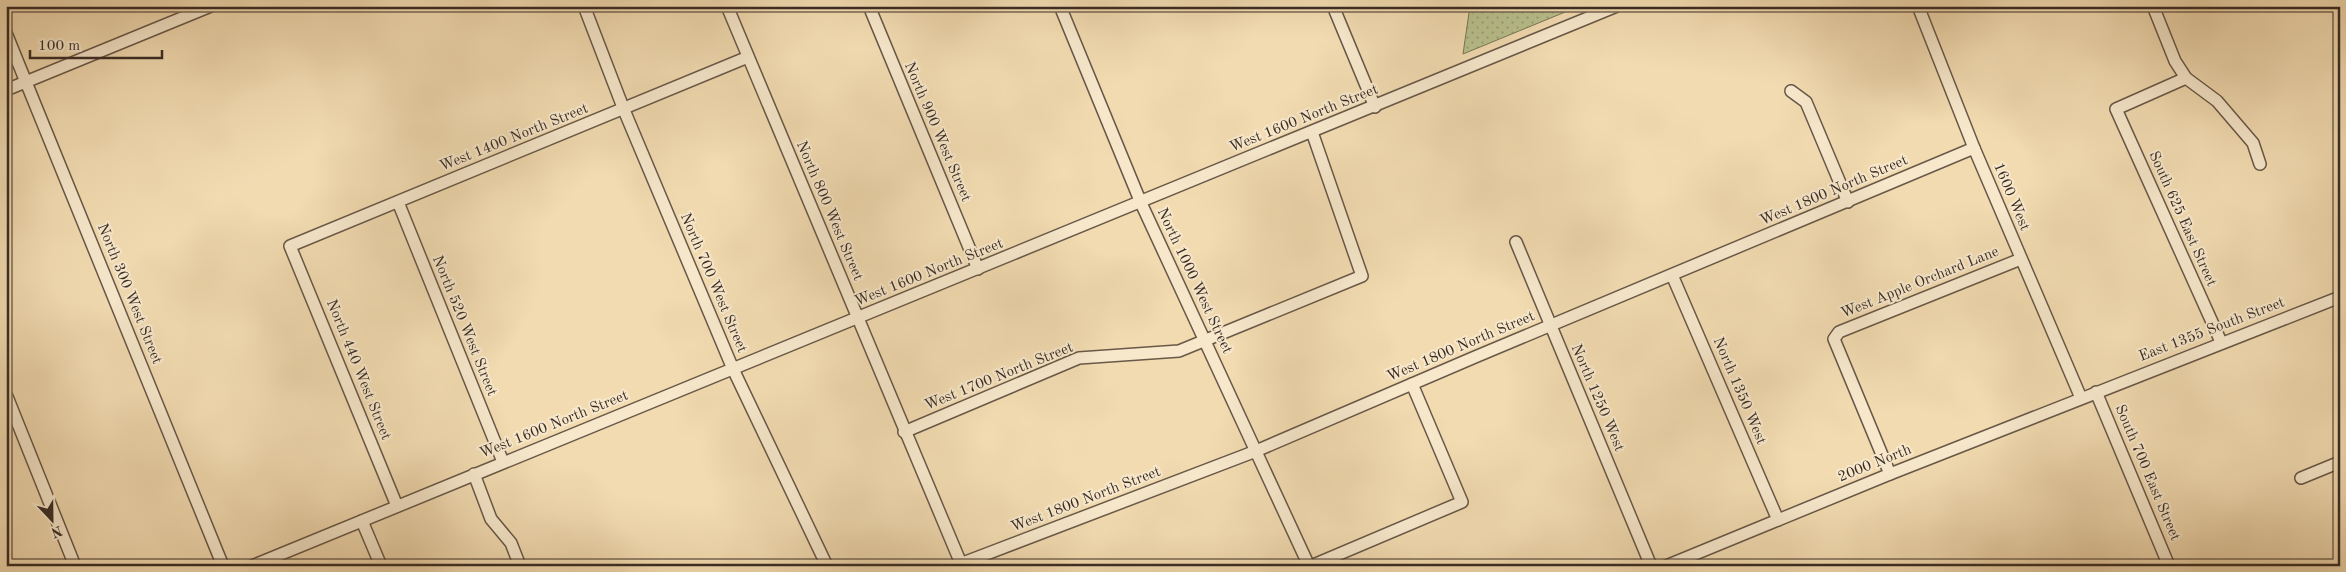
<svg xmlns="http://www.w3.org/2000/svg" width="2346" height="572" viewBox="0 0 2346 572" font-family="'Old Standard TT',serif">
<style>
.green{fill:url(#green-dots);stroke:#797659}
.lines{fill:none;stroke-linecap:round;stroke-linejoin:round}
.minor-casing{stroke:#685848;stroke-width:14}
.minor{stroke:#f7e8cc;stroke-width:11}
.labels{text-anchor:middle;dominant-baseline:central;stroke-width:4;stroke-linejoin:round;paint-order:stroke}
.street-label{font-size:15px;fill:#3a2c25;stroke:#f7e8cc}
</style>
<defs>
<pattern id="green-dots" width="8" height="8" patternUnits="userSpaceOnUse" patternTransform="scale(1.25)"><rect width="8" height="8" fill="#b8c18d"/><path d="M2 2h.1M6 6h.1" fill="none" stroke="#979d73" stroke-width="1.8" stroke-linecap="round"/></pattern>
</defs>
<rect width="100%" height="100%" fill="#f2dbb1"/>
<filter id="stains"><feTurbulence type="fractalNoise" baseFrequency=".004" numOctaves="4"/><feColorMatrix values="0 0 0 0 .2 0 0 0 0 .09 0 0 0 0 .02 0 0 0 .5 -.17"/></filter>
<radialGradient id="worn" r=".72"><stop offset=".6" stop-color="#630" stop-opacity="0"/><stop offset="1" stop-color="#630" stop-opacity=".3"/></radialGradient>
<path class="green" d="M1470,6H1569L1570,10L1463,54Z"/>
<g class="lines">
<defs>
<g id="minor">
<path d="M584,6L624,110L733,369L827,566"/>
<path d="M727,6L962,566"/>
<path d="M869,6L978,269"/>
<path d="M1060,6L1141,203L1309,566"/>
<path d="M1333,6L1375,107"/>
<path d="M1918,6L1974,148L2081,398"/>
<path d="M2153,6L2175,61L2186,78L2217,101L2253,143L2260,164"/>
<path d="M6,33L223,566"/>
<path d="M2186,78L2116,109L2221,342"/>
<path d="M6,90L211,6"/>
<path d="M1791,91L1806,102L1848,202"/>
<path d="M398,202L503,462"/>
<path d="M1516,242L1651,566"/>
<path d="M1672,275L1778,520"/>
<path d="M2096,392L2169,566"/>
<path d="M6,394L75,566"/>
<path d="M904,432L1079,358L1179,351L1362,276L1312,132"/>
<path d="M474,474L491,519L511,543L520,566"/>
<path d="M1890,474L1834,339L1839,332L2021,259"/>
<path d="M2301,478L2340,462"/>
<path d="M397,506L290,246L748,57"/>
<path d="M362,521L381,566"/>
<path d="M252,566L1617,6"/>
<path d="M955,566L1256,451L1475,357L1974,148"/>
<path d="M1311,566L1462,502L1412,384"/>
<path d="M1666,566L1890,474L2340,297"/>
</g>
</defs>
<use href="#minor" class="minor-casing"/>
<use href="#minor" class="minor"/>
</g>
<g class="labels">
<g class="street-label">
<text transform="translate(1304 119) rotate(-22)">West 1600 North Street</text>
<text transform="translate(937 132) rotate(67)">North 900 West Street</text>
<text transform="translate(514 138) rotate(-22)">West 1400 North Street</text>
<text transform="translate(1834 191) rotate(-23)">West 1800 North Street</text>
<text transform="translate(2011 197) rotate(67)">1600 West</text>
<text transform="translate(829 211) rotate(67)">North 800 West Street</text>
<text transform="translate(2182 219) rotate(66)">South 625 East Street</text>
<text transform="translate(929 273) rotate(-22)">West 1600 North Street</text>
<text transform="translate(1194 281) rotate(65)">North 1000 West Street</text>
<text transform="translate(713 283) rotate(67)">North 700 West Street</text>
<text transform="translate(1920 283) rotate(-22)">West Apple Orchard Lane</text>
<text transform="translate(129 294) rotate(68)">North 300 West Street</text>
<text transform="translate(464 326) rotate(68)">North 520 West Street</text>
<text transform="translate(2212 330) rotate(-21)">East 1355 South Street</text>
<text transform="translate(1461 347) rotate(-23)">West 1800 North Street</text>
<text transform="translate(358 370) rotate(68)">North 440 West Street</text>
<text transform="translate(999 377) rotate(-22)">West 1700 North Street</text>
<text transform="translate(1739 391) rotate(67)">North 1350 West</text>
<text transform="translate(1597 398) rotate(67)">North 1250 West</text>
<text transform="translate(554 425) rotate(-22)">West 1600 North Street</text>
<text transform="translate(1875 464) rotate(-22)">2000 North</text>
<text transform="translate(2147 473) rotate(67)">South 700 East Street</text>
<text transform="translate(1086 500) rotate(-21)">West 1800 North Street</text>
</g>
</g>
<rect width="2346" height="572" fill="none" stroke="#f2dbb1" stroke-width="25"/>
<rect x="8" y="8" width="2331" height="557" fill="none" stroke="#3a2c25" stroke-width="2.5"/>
<rect x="12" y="12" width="2321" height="547" fill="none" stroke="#3a2c25"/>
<g transform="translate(52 520) rotate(158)" stroke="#f7e8cc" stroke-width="4" paint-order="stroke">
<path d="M0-4L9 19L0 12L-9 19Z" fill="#3a2c25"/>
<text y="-8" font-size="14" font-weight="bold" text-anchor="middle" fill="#3a2c25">N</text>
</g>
<path d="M30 50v8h132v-8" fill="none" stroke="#3a2c25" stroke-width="2.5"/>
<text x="38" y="50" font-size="15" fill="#3a2c25" stroke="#f7e8cc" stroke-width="4" paint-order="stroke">100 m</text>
<rect width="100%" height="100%" filter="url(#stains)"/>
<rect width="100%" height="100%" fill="url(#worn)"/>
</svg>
